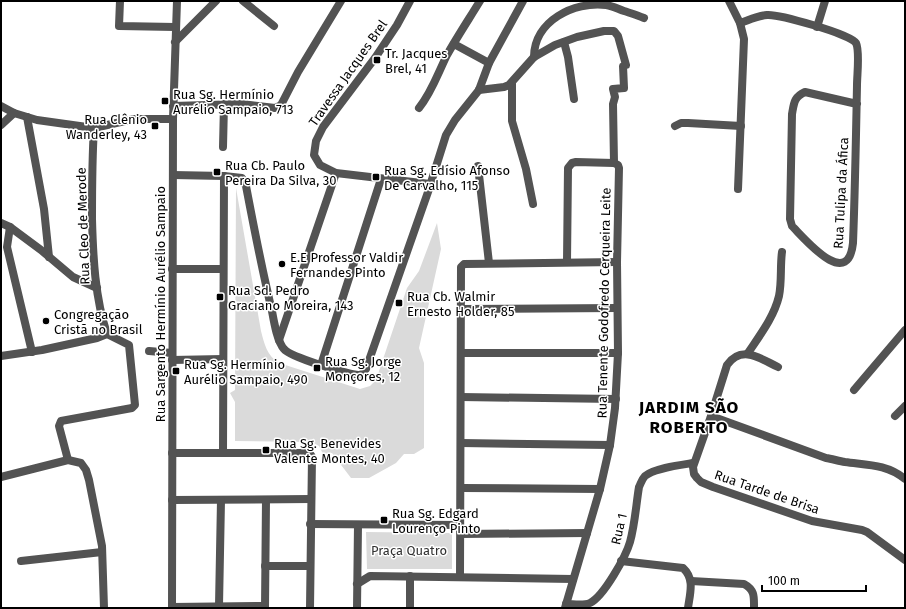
<svg xmlns="http://www.w3.org/2000/svg" width="906" height="609" viewBox="0 0 906 609" font-family="'Fira Sans',sans-serif">
<style>
.green{fill:#dadada}
.lines{fill:none;stroke-linecap:round;stroke-linejoin:round}
.street{stroke:#535353;stroke-width:8}
.poi-dot{fill:#000;stroke:#fff;stroke-width:1.5}
.labels{text-anchor:middle;dominant-baseline:central;stroke-width:3;stroke-linejoin:round;paint-order:stroke}
.poi-label{font-size:13px;fill:#000;stroke:#fff;text-anchor:start}
.street-label{font-size:13px;fill:#000;stroke:#fff}
.park-label{font-size:13px;fill:#313131;stroke:#fff}
.district-label{font-size:17px;font-weight:bold;letter-spacing:1px;fill:#000;stroke:#fff}
</style>
<rect width="100%" height="100%" fill="#fff"/>
<g class="green">
<path d="M236,188L261,331C264,343 267,356 279,363L360,389L370,386L376,380L407,288L419,271L437,223L441,249L419,348L424,363V448L414,454H404L396,463L369,478H351L332,453L323,454L319,446L312,442L235,441V402L230,393L235,390Z"/>
<path d="M366,532L452,533V569H367Z"/>
</g>
<g class="lines">
<g class="street">
<path d="M120,1L119,26L175,27"/>
<path d="M243,1L274,26"/>
<path d="M410,1L397,25L375,58L323,127L316,141L314,155L320,165L336,173L430,184"/>
<path d="M729,1L740,23L744,39L738,189"/>
<path d="M740,23C749,20 757,16 767,15C778,14 851,34 856,43C860,51 857,75 857,85C856,138 855,191 853,243C848,291 805,239 792,226L790,219L792,114C794,103 794,97 805,92L857,104"/>
<path d="M817,27L825,1"/>
<path d="M175,42L216,1"/>
<path d="M564,42L568,57L574,99"/>
<path d="M454,44L489,63"/>
<path d="M534,57C534,21 574,1 606,5C613,6 618,9 624,11C630,13 637,15 644,18"/>
<path d="M512,84V121L526,169L533,204"/>
<path d="M479,90L504,87L509,85L534,57L555,45L577,37L604,31H614L618,36L626,65L623,66L624,88L613,89L615,97L613,104L614,163"/>
<path d="M1,106L14,113L37,120L94,128L134,119H173"/>
<path d="M173,106L242,104L275,108L281,105L298,72L341,1"/>
<path d="M419,108C432,92 438,73 447,55C457,37 469,19 480,1"/>
<path d="M27,117L44,209L49,257"/>
<path d="M1,125L14,113"/>
<path d="M675,126L681,123H688L741,126"/>
<path d="M223,147L224,104"/>
<path d="M478,166L489,263"/>
<path d="M173,175L224,176L242,178L246,186C254,228 262,270 272,311C274,322 277,341 284,349C290,357 349,375 361,375L366,369L428,192L446,135L455,120L479,90L489,63L523,1"/>
<path d="M1,223L10,227L41,250L73,277L97,288"/>
<path d="M10,227L7,247L32,352"/>
<path d="M172,269H223"/>
<path d="M461,309L617,308"/>
<path d="M279,340L336,173"/>
<path d="M149,351L172,353"/>
<path d="M462,353H618"/>
<path d="M748,353C760,335 774,317 779,296C782,281 780,266 782,252"/>
<path d="M1,356L42,350L97,338L107,334C95,298 93,257 92,219C92,189 92,159 94,128"/>
<path d="M172,360L223,359"/>
<path d="M321,365L381,179"/>
<path d="M778,367C761,359 742,344 727,365L711,416L693,467L694,474L697,478L701,482L713,487L812,521L862,530L867,532L905,560"/>
<path d="M854,390L905,330"/>
<path d="M461,397L616,399"/>
<path d="M711,416L826,458C832,459 839,461 845,462C867,465 887,464 905,479"/>
<path d="M895,416L905,406"/>
<path d="M461,443L610,445"/>
<path d="M172,453H304L311,455L312,457L310,608"/>
<path d="M223,453L224,176"/>
<path d="M68,460L59,426L61,421L132,408L135,405L129,345L107,334"/>
<path d="M1,477L68,460L81,463L86,470L89,480L102,546L104,608"/>
<path d="M461,488L600,489"/>
<path d="M172,500L311,499"/>
<path d="M310,524L460,525"/>
<path d="M461,534L587,533"/>
<path d="M21,561L102,552"/>
<path d="M621,561L683,568C695,579 690,593 688,608"/>
<path d="M265,566H310"/>
<path d="M460,577L461,267L464,264L617,262"/>
<path d="M691,581L744,584C755,590 754,597 754,608"/>
<path d="M357,584L370,576L573,579"/>
<path d="M566,604C573,604 584,606 590,603C604,596 626,556 630,542C635,524 636,505 639,487C641,483 642,479 645,476C655,468 680,465 693,463"/>
<path d="M219,606L221,500"/>
<path d="M172,607L265,606"/>
<path d="M172,608L173,119L177,1"/>
<path d="M265,608L266,500"/>
<path d="M357,608L358,525"/>
<path d="M410,608V576"/>
<path d="M565,608L600,489L610,445L615,408L618,353L617,262L619,168L618,165L614,163L576,162L572,163L568,168L567,262"/>
</g>
</g>
<g class="poi-dot">
<rect x="373" y="56" width="8" height="8" rx="2"/>
<rect x="161" y="97" width="8" height="8" rx="2"/>
<rect x="151" y="122" width="8" height="8" rx="2"/>
<rect x="213" y="168" width="8" height="8" rx="2"/>
<rect x="372" y="173" width="8" height="8" rx="2"/>
<circle cx="282" cy="264" r="4"/>
<rect x="216" y="293" width="8" height="8" rx="2"/>
<rect x="395" y="299" width="8" height="8" rx="2"/>
<circle cx="46" cy="321" r="4"/>
<rect x="313" y="364" width="8" height="8" rx="2"/>
<rect x="172" y="367" width="8" height="8" rx="2"/>
<rect x="262" y="446" width="8" height="8" rx="2"/>
<rect x="380" y="516" width="8" height="8" rx="2"/>
</g>
<g class="labels">
<g class="poi-label">
<text x="385" y="53">Tr. Jacques<tspan x="385" dy="15">Brel, 41</tspan></text>
<text x="173" y="94">Rua Sg. Hermínio<tspan x="173" dy="15">Aurélio Sampaio, 713</tspan></text>
<text x="147" y="119" text-anchor="end">Rua Clênio<tspan x="147" dy="15">Wanderley, 43</tspan></text>
<text x="225" y="165">Rua Cb. Paulo<tspan x="225" dy="15">Pereira Da Silva, 30</tspan></text>
<text x="384" y="170">Rua Sg. Edísio Afonso<tspan x="384" dy="15">De Carvalho, 115</tspan></text>
<text x="290" y="257">E.E Professor Valdir<tspan x="290" dy="15">Fernandes Pinto</tspan></text>
<text x="228" y="290">Rua Sd. Pedro<tspan x="228" dy="15">Graciano Moreira, 143</tspan></text>
<text x="407" y="296">Rua Cb. Walmir<tspan x="407" dy="15">Ernesto Holder, 85</tspan></text>
<text x="54" y="314">Congregação<tspan x="54" dy="15">Cristã no Brasil</tspan></text>
<text x="325" y="361">Rua Sg. Jorge<tspan x="325" dy="15">Monçores, 12</tspan></text>
<text x="184" y="364">Rua Sg. Hermínio<tspan x="184" dy="15">Aurélio Sampaio, 490</tspan></text>
<text x="274" y="443">Rua Sg. Benevides<tspan x="274" dy="15">Valente Montes, 40</tspan></text>
<text x="392" y="513">Rua Sg. Edgard<tspan x="392" dy="15">Lourenço Pinto</tspan></text>
</g>
<g class="street-label">
<text transform="translate(348 73) rotate(-55)">Travessa Jacques Brel</text>
<text transform="translate(841 193) rotate(-87)">Rua Tulipa da Áfica</text>
<text transform="translate(83 226) rotate(-92)">Rua Cleo de Merode</text>
<text transform="translate(604 303) rotate(-89)">Rua Tenente Godofredo Cerqueira Leite</text>
<text transform="translate(160 304) rotate(-90)">Rua Sargento Hermínio Aurélio Sampaio</text>
<text transform="translate(767 492) rotate(19)">Rua Tarde de Brisa</text>
<text transform="translate(619 529) rotate(-77)">Rua 1</text>
</g>
<g class="park-label">
<text x="409" y="550">Praça Quatro</text>
</g>
<g class="district-label">
<text x="689" y="407">JARDIM SÃO<tspan x="689" dy="20">ROBERTO</tspan></text>
</g>
</g>
<rect width="906" height="609" fill="none" stroke="#000000" stroke-width="4"/>
<path d="M762 585v6h104v-6" fill="none" stroke="#000000" stroke-width="2"/>
<text x="768" y="585" font-size="12" fill="#000000" stroke="#ffffff" stroke-width="3" paint-order="stroke">100 m</text>
</svg>
